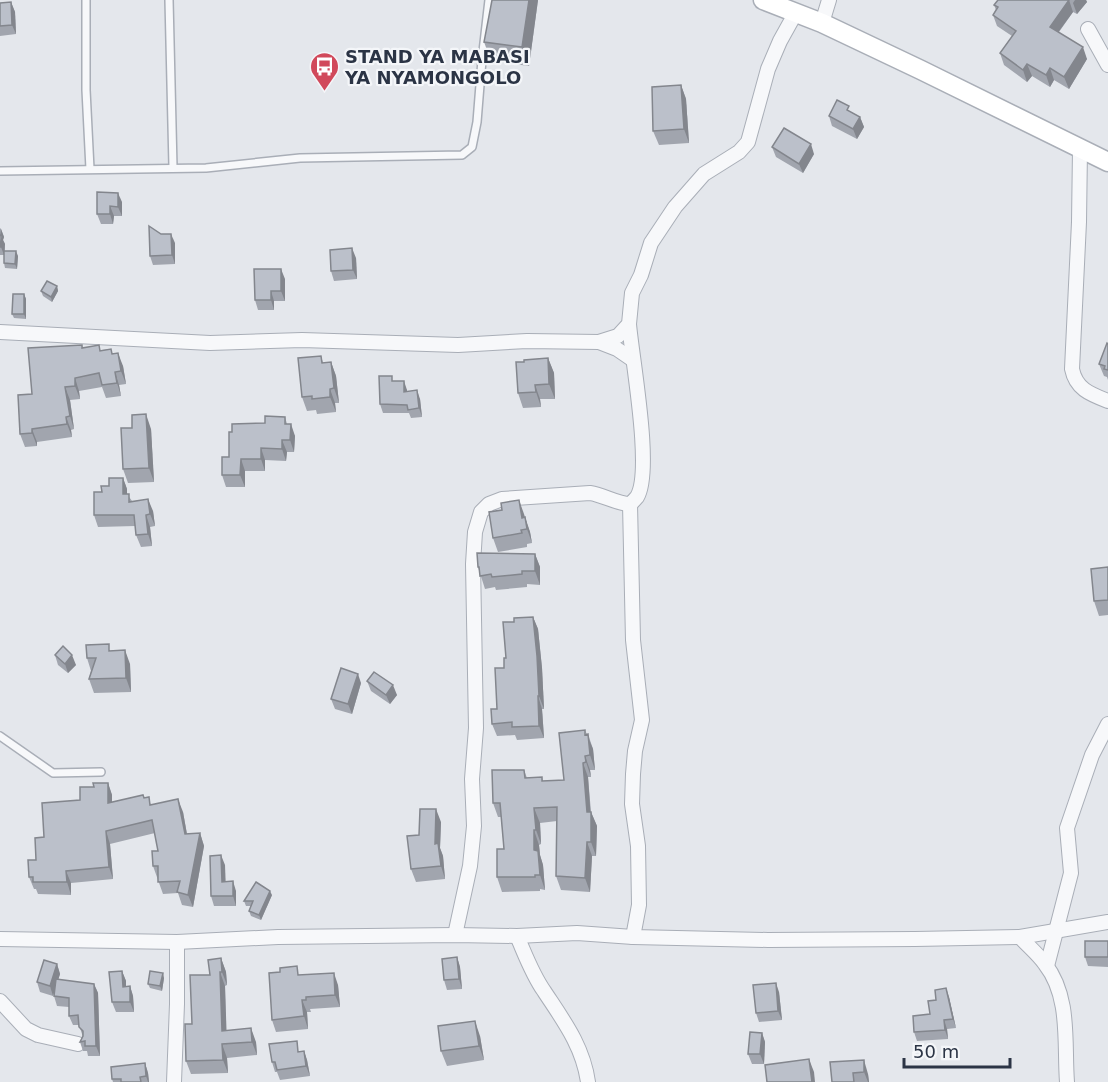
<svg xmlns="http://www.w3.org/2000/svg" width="1108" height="1082" viewBox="0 0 1108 1082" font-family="'DejaVu Sans',sans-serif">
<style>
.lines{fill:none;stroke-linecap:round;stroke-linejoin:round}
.lane-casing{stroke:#a9aeb7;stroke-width:10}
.street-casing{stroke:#a9aeb7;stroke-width:16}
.secondary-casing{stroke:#a9aeb7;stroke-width:21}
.lane{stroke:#f7f8fa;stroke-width:7}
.street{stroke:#f7f8fa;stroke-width:14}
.secondary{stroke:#fff;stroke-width:18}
.wall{fill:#a1a5ae}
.shaded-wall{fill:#83868d}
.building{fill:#bbc0ca;stroke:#83868d;stroke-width:1.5}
.labels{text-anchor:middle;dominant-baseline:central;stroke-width:4.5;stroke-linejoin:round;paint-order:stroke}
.poi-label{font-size:18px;font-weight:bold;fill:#2b3445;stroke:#f4f6f9;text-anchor:start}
</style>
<rect width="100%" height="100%" fill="#e4e7ec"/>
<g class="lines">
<defs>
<g id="lane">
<path d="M86,0V90L90,169"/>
<path d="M169,0L173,167"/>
<path d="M0,171L206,168L300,158L462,155L472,147L477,122L482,60L489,0"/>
<path d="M0,736L53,773L101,772"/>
</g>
<g id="street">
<path d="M822,23L829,0"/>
<path d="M1088,29L1108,65"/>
<path d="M1080,149L1079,222L1072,369C1076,389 1090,394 1108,401"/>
<path d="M0,332L210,343L302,340L458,345L527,341L599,342L618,336L629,324L632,293L641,275L651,243L675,207L704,174L739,152L748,142L768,69L780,41L795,14"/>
<path d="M599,342L617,349L633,360"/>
<path d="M630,504L633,640L642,720L635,751L633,774L632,804L638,846L639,905L633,937"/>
<path d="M455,935L470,866L474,826L472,779L476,728L473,564L475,532L481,512L489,504L502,499L590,493C604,495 617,504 630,504C632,503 636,498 637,497C653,471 632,359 629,324"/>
<path d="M517,936C525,954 532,974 544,991C563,1020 583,1046 588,1082"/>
<path d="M1020,937C1028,946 1038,954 1045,964C1071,997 1064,1044 1067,1082"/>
<path d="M0,939L177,942L278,937L455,935L517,936L577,933L633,937L768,940L915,939L1020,937L1108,922"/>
<path d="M1047,966L1071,873L1067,828L1092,755L1108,724"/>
<path d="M0,1001L26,1029L38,1035L78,1044"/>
<path d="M174,1082L177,1004V942"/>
</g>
<path id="secondary" d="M763,0L822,23L921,70L1108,162"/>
</defs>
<use href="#lane" class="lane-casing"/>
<use href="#street" class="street-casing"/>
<use href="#secondary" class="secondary-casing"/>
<use href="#lane" class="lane"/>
<use href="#street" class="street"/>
<use href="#secondary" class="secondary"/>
</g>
<g class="wall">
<path d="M538,0L529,66L491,61L484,42Z"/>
<path d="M998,0H1086L1087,2L1077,14L1073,12L1059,32L1087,59L1069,89L1054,80L1050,87L1032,76L1027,82L1004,65L1000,53L1012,36L997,26L993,15L996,10L994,5Z"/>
<path d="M11,2L15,12L16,34L0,36V3Z"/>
<path d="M681,85L686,99L689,143L659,145L653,131Z"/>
<path d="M851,112L860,117L864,127L857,139L832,126L829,116Z"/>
<path d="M772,147L814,154L803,173L776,157Z"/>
<path d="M97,192L122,202V216H114L113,224H101L97,214Z"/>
<path d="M0,228L1,229L4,237L3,240L5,244V251L18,256L17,269L5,268L4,263V255H0Z"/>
<path d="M175,243V264L153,265L150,256Z"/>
<path d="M356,258L357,279L334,281L331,271Z"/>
<path d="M285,279V301H274V310H258L255,300Z"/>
<path d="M57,286L58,291L52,302L43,296L41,291Z"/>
<path d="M24,294L26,299V319L14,318L12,314Z"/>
<path d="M1108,344V380L1107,377L1104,376L1099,364Z"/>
<path d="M82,345L83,348L101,350L111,349L112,354L123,366L126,384L119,385L121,396L106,398L102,387L79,391L80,399L70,400L74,429L71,430L72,437L37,442V446L25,447L20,434L32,394Z"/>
<path d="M321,356L323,363L331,362L336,376L339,403H335L336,412L317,414L316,410L307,411L302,397Z"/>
<path d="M548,358L554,373L555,399H540L541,407L523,408L518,393Z"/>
<path d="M394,381L407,390V391L420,399L422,417L411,418L409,413H383L380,404Z"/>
<path d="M285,417L287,424L295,436L294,452H287L286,461L265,460V471H245V487H226L222,475L229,457L232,432Z"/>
<path d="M151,429L154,482L128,483L123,469Z"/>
<path d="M123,478L127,489V494L132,501L153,511L155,526L150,527L152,546L141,547L136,535L135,526L98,527L94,515L102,492L109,486Z"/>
<path d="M502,510L524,514L530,532L532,543L527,544V547L498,552L493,538Z"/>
<path d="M535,554L540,567V585L527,584V587L496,590L495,587L485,589L478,567Z"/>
<path d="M1108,567V615L1099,616L1094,601Z"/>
<path d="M533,617L538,629L542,668L544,709H542L544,738L517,740L515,735L497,736L492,724L497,709L506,658L514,622Z"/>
<path d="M111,651L130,664L131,692L94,693L89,679L91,671L87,658Z"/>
<path d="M55,655L76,665L68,673L58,665Z"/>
<path d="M367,681L397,695L390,704L371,691Z"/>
<path d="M361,683L352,714L335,709L331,699Z"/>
<path d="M588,734L593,749L595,770H590L591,777H588L591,812L597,826L596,856H592L590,892L561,890L556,876L557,821L540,823L541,844L539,845L540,855L543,865L545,890L540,889V891L502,892L497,877L504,849L501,817H498L493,803L524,770L527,778L542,777L543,781L564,780L587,735Z"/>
<path d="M108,783L112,795V802L144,798L152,805L183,812L187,834L200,833L204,846L193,907L182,905L178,893L163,894L153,866L158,851L155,833L110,844L113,879L71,883V895L38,894L36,889H34L29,877L36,860L44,837L80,800L94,787Z"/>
<path d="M441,822L440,848L443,856L445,879L416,882L411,869L419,835Z"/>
<path d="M225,865V882L236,891V906H214L211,896Z"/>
<path d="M272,895L261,920L251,916L249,911L251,906H246L244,901Z"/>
<path d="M1108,941V967L1088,966L1085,957Z"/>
<path d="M457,957L460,967L462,989L447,990L444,980Z"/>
<path d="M221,958L226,972L227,985L225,986L226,1031L256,1042L257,1055L227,1058L228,1073L191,1074L186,1061L192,1024L210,975Z"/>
<path d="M57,964L60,974L58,980L94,984L98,993L100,1056H88L87,1051H83L80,1042L83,1037L79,1025H73L69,1016V1007L57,1006L54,996V992L53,996L40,992L37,982Z"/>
<path d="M122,971L126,981V987L130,986L133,996L134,1012H116L112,1002Z"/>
<path d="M301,975L338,985L340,1007L310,1009L311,1012H307L308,1029L276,1032L272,1020Z"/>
<path d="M164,978L162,991L150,988L148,984Z"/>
<path d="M779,992L782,1020L759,1022L756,1013Z"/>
<path d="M949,997L956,1028L947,1029L948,1039L917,1041L914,1032L930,1014Z"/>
<path d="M762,1033L765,1042L764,1064H752L748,1054Z"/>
<path d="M480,1036L484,1060L447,1066L441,1051Z"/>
<path d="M301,1051H304L307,1060L310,1076L280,1080L277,1072H275L272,1062Z"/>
<path d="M830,1062L868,1074L869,1082H832Z"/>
<path d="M145,1063L148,1073L149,1082H113L112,1079Z"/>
</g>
<g class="shaded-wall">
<path d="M529,0H538L529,66L522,47Z"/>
<path d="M1069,0L1073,12L1054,38L1050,27Z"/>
<path d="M1075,0H1086L1087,2L1077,14L1073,3Z"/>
<path d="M11,2L15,12L16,34L12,25Z"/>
<path d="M1083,47L1087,59L1069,89L1064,77Z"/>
<path d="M1027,64L1032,76L1027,82L1023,70Z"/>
<path d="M1050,68L1054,80L1050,87L1046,75Z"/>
<path d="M681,85L686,99L689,143L684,129Z"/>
<path d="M860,117L864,127L857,139L853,129Z"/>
<path d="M811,144L814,154L803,173L799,164Z"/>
<path d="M118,193L122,202V216L118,207Z"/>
<path d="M110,206L114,216L113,224L110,214Z"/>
<path d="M1,229L4,237L3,240L5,244L4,255L1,247L0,237Z"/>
<path d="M171,234L175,243V264L172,255Z"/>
<path d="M352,248L356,258L357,279L353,270Z"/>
<path d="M16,251L18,256L17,269L15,264Z"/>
<path d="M281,269L285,279V301L281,291Z"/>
<path d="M57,286L58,291L52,302L51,297Z"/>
<path d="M271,291L274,301V310L271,300Z"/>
<path d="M24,294L26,299V319L24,314Z"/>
<path d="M118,353L123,366L126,384L121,371Z"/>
<path d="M548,358L554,373L555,399L549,384Z"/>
<path d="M331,362L336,376L339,403L334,388Z"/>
<path d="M115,372L119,385L121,396L117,383Z"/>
<path d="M75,378L79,391L80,399L75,386Z"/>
<path d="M404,381L407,390V400L404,392Z"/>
<path d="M535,385L540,399L541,407L536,392Z"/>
<path d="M65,387L70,400L74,429L70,416Z"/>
<path d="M330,389L335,403L336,412L330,397Z"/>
<path d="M417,390L420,399L422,417L419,408Z"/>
<path d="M146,414L151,429L154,482L149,468Z"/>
<path d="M66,417L71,430L72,437L67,424Z"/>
<path d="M291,424L295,436L294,452L290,440Z"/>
<path d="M32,429L37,442V446L32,433Z"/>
<path d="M282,440L287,452L286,461L282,449Z"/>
<path d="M261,448L265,460V471L261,459Z"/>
<path d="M241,459L245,471V487L240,475Z"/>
<path d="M123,478L127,489V506L123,494Z"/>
<path d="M148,499L153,511L155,526L150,514Z"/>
<path d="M519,500L524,514L526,529L522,518Z"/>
<path d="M146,515L150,527L152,546L148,534Z"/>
<path d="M525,517L530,532L532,543L527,529Z"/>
<path d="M535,554L540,567V585L535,571Z"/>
<path d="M533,617L538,629L542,668L544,709L539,696Z"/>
<path d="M125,650L130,664L131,692L126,678Z"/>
<path d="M72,655L76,665L68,673L65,664Z"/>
<path d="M358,674L361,683L352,714L348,704Z"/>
<path d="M393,685L397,695L390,704L386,695Z"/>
<path d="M538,696L542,709L544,738L539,726Z"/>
<path d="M585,730L593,749L595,770L590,755Z"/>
<path d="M585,756L590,770L591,777L586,762Z"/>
<path d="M583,763L588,777L591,820V812L597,826L596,856L591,842L587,812Z"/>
<path d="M108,783L112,795V815L108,803Z"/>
<path d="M178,799L183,812L189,846L185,834Z"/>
<path d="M534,808L540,823L541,844L536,830Z"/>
<path d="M436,809L441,822L440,848L443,856L445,879L441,866L435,844Z"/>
<path d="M534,830L539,845L540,855L543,865L545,890L540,875L534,850Z"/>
<path d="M106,831L110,844L113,879L109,867Z"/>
<path d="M200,833L204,846L193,907L188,895Z"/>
<path d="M587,842L592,856L590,892L585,878Z"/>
<path d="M221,855L225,865L226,891L222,882Z"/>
<path d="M66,871L71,883V895L67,882Z"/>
<path d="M233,881L236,891V906L233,896Z"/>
<path d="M270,891L272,895L261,920L259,915Z"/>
<path d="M457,957L460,967L462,989L459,979Z"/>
<path d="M221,958L226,972L227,985L222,972Z"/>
<path d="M57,964L60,974L53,996L50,986Z"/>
<path d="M122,971L126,981V996L123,987Z"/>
<path d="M220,972L225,986L227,1045L222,1031Z"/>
<path d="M163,973L164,978L162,991L160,986Z"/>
<path d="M334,973L338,985L340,1007L335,995Z"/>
<path d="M776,983L779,992L782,1020L778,1011Z"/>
<path d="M94,984L98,993L100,1056L96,1046Z"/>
<path d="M130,986L133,996L134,1012L130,1002Z"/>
<path d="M946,988L949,997L956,1028L953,1019Z"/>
<path d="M302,1000L307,1012L308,1029L304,1016Z"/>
<path d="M944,1020L947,1029L948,1039L945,1030Z"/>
<path d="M475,1021L480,1036L484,1060L479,1046Z"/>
<path d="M251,1028L256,1042L257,1055L252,1042Z"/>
<path d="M762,1033L765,1042L764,1064L760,1054Z"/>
<path d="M222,1044L227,1058L228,1073L223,1060Z"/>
<path d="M304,1051L307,1060L310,1076L306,1066Z"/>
<path d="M809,1059L814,1072L815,1082H812Z"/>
<path d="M864,1060L868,1074L869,1082H868L864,1072Z"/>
<path d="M145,1063L148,1073L149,1082H148L146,1076Z"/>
</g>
<g class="building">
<path d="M492,0H529L522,47L484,42Z"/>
<path d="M998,0H1069L1050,27L1083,47L1064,77L1050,68L1046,75L1027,64L1023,70L1000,53L1016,31L993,15L998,7L994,5Z"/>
<path d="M11,2L12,25L0,26V3Z"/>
<path d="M681,85L684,129L653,131L652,87Z"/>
<path d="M837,100L849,106L847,110L860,117L853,129L829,116Z"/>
<path d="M784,128L811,144L799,164L772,147Z"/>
<path d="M97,192L118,193V207L110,206V214H97Z"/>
<path d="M149,226L161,234H171L172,255L150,256Z"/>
<path d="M0,235L2,236L1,247H0Z"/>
<path d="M352,248L353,270L331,271L330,250Z"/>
<path d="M4,251H16L15,264L4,263Z"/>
<path d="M254,269H281V291H271V300H255Z"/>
<path d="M47,281L57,286L51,297L41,291Z"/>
<path d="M13,294H24V314H12Z"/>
<path d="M1107,343L1108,344V370L1104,369L1105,366L1099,364Z"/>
<path d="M82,345V348L99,345L100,351L111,349L112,354L118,353L121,371L115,372L117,383L102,385L99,373L75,378V386L65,387L70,416L66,417L67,424L32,429V433L20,434L18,395L32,394L28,348Z"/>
<path d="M321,356L322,363L331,362L334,388L330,389V397L312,399V396L302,397L298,358Z"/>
<path d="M548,358L549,384L535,385L536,392L518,393L516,362H524V360Z"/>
<path d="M379,376H392V381H404V392L417,390L419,408L408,410L407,405L380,404Z"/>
<path d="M146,414L149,468L123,469L121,428H132V415Z"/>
<path d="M265,416L285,417V424H291L290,440H282V449L261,448V459H241L240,475H222V457H229V432H232V424L265,423Z"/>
<path d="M109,478H123V494H129V502L148,499L150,514L146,515L148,534L136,535L134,515H94V492H102L101,486H109Z"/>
<path d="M519,500L522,518L525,517L527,529L521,530L522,533L493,538L489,512L502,510L501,503Z"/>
<path d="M477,553L535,554V571H522V574L492,577L491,574L480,576L479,567H478Z"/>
<path d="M1108,567V600L1094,601L1091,569Z"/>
<path d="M533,617L537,656L539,696H538L539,726L512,727V722L492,724L491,709H497L495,668H504V658H506L503,622H514V618Z"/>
<path d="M109,644V651L125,650L126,678L89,679L96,658H87L86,645Z"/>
<path d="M63,646L72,655L65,664L55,655Z"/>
<path d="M341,668L358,674L348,704L331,699Z"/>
<path d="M374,672L393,685L386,695L367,681Z"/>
<path d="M585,730V735L588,734L590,755L585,756L586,762L583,763L587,812H591V842H587L585,878L556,876L557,807L534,808L536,830H534V850L538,851L540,875H535V877H497V849H504L500,803H493L492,770H524L525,778L542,777V781L564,780L559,733Z"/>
<path d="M93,783H108V803L143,795L144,798L149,797L150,805L178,799L185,834L200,833L188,895L177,892L180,881L158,882V866H153L152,851H158L152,820L106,831L109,867L66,871L67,882H33V877H29L28,860H36L35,838L44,837L42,803L80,800V787H94Z"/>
<path d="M420,809H436L435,844L438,843L441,866L411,869L407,836L419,835Z"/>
<path d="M221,855L222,882L233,881V896H211L210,856Z"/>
<path d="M256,882L270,891L259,915L249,911L253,901H244Z"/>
<rect x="1085" y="941" width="23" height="16"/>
<path d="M457,957L459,979L444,980L442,959Z"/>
<path d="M221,958L222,972H220L222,1031L251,1028L252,1042L222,1044L223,1060L186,1061L185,1024H192L190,975H210L208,960Z"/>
<path d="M44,960L57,964L50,986L37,982Z"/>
<path d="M297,966L298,975L334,973L335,995L306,997V1000H302L304,1016L272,1020L269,973L280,972V968Z"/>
<path d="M122,971L123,987L130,986V1002H112L109,972Z"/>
<path d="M150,971L163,973L160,986L148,984Z"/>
<path d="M56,979L94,984L96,1046H85V1041L80,1042L83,1036V1031L79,1027L78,1015L69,1016V998L54,996Z"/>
<path d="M776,983L778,1011L756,1013L753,985Z"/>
<path d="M946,988L953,1019L944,1020L945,1030L914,1032L913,1016L930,1014L928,1001L936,1000L935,990Z"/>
<path d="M475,1021L479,1046L441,1051L438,1026Z"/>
<path d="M750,1032L762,1033L760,1054H748Z"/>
<path d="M297,1041L298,1052L304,1051L306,1066L277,1070L275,1062H272L269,1044Z"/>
<path d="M809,1059L812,1082H767L765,1065Z"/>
<path d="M864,1060V1072L853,1073L854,1082H832L830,1062Z"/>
<path d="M145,1063L146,1076L140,1077L141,1082H121V1079H112L111,1067Z"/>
</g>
<defs>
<symbol id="bus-pin" viewBox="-11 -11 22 30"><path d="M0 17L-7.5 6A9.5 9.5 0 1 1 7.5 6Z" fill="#d1495b" stroke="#f4f6f9"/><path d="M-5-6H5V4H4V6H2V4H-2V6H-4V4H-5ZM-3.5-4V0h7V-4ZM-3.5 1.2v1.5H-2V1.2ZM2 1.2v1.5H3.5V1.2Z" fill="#fff"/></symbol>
</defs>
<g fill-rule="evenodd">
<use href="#bus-pin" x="308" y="50" width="33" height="45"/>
</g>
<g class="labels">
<g class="poi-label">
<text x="345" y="56">STAND YA MABASI<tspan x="345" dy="21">YA NYAMONGOLO</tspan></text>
</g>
</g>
<path d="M904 1058v9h106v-9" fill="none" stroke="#2b3445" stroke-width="3"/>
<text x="913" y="1058" font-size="18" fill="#2b3445" stroke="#f4f6f9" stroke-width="4.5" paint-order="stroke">50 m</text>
</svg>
